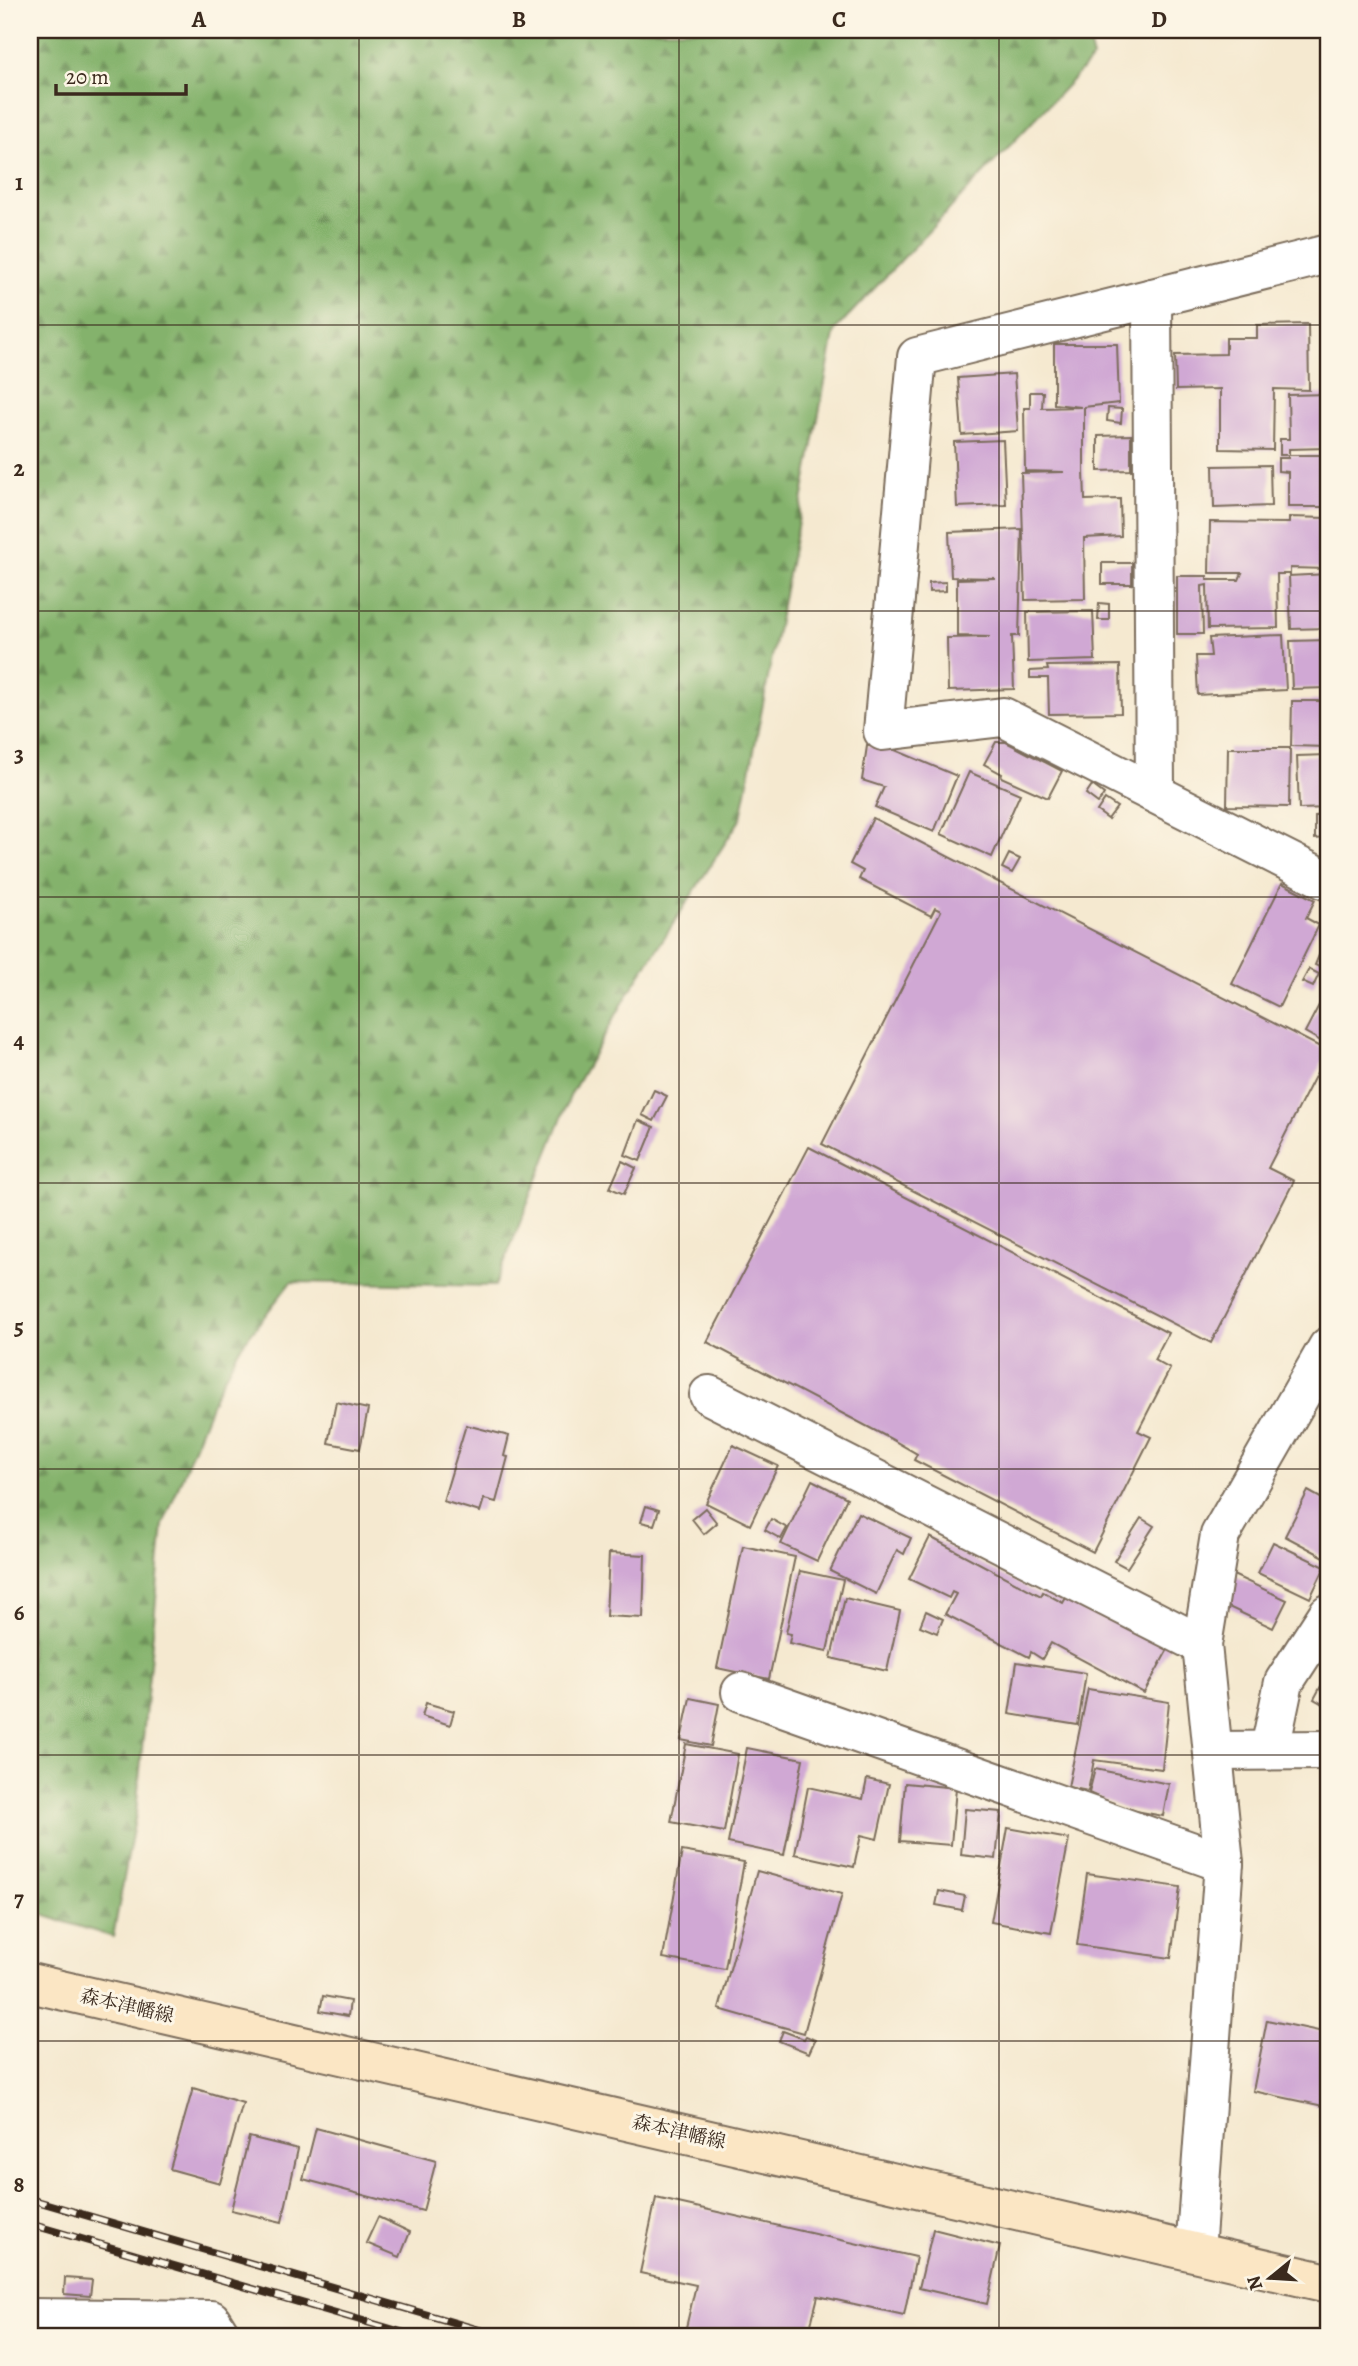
<svg xmlns="http://www.w3.org/2000/svg" width="1358" height="2366" viewBox="0 0 1358 2366" font-family="Alegreya,'Noto Serif JP',serif">
<style>
.forest{fill:url(#forest-firs);stroke:#606e45;stroke-width:2}
.building{fill:#d0a8d4}
.lines{fill:none;stroke-linecap:round;stroke-linejoin:round}
.street-casing{stroke:#7c6d5c;stroke-width:42}
.secondary-casing{stroke:#7c6d5c;stroke-width:42}
.street{stroke:#fff;stroke-width:38}
.secondary{stroke:#fbe6c4;stroke-width:38}
.rail-casing{stroke:#3b2a1e;stroke-width:8}
.rail{stroke:#fcf5e5;stroke-width:5;stroke-dasharray:16;stroke-linecap:butt}
.grid{fill:none;stroke:#3b2a1e;stroke-width:2;stroke-opacity:0.55}
.labels{text-anchor:middle;dominant-baseline:central;stroke-width:6;stroke-linejoin:round;paint-order:stroke}
.street-label{font-size:19px;fill:#3b2a1e;stroke:#fcf5e5}
.neatline{fill:none;stroke:#3b2a1e;stroke-width:2.5}
.grid-label{font-size:23px;text-anchor:middle;font-weight:bold;fill:#3b2a1e}
</style>
<defs>
<pattern id="forest-firs" width="22" height="20" patternUnits="userSpaceOnUse" patternTransform="scale(1.75)"><rect width="22" height="20" fill="#84b26c"/><path d="M5 1l3.5 6h-7zM16 11l3.5 6h-7z" fill="#6d9158"/></pattern>
</defs>
<rect width="100%" height="100%" fill="#fcf5e5"/>
<filter id="ink" filterUnits="userSpaceOnUse"><feTurbulence type="fractalNoise" baseFrequency=".0143" numOctaves="2"/><feDisplacementMap in="SourceGraphic" scale="14" xChannelSelector="R" yChannelSelector="G"/><feConvolveMatrix kernelMatrix="1 2 1 2 8 2 1 2 1" color-interpolation-filters="sRGB"/></filter>
<filter id="wash" filterUnits="userSpaceOnUse"><feTurbulence type="fractalNoise" baseFrequency=".00686" numOctaves="4" result="noise"/><feDisplacementMap in="SourceGraphic" scale="28" xChannelSelector="R" yChannelSelector="G"/><feGaussianBlur stdDeviation="1.57" result="paint"/><feColorMatrix in="noise" values="0 0 0 0 0 0 0 0 0 0 0 0 0 0 0 0 0 1.4 0 .05"/><feComposite in="paint" operator="in"/></filter>
<g filter="url(#wash)">
<rect width="100%" height="100%" fill="#f5e9d0"/>
<path class="forest" d="M30,30H1086L1093,58L835,330L741,818L628,994L571,1094L495,1286L291,1282L239,1349L215,1395L163,1525L136,1813L113,1937L30,1911Z"/>
<g id="blocks">
<g class="building">
<path d="M1308,324L1309,390L1274,389L1273,450L1220,449V389L1176,390L1175,355L1226,354V338H1257V325Z"/>
<path d="M1054,344H1117L1119,403L1084,407V471L1085,500L1120,499L1121,536L1084,538L1085,599L1025,600L1021,473L1064,472L1025,471L1024,408H1030V392H1043L1042,408L1081,407L1054,404Z"/>
<path d="M1014,374L1018,431L962,435L958,378Z"/>
<path d="M1328,394V448L1289,449V455H1328V507H1288V472L1278,471V458H1288V455H1280V439H1289L1288,395Z"/>
<path d="M1108,408L1122,409L1121,423L1107,421Z"/>
<path d="M1131,435V470L1098,471V436Z"/>
<path d="M1003,440L1006,505L957,507L954,442Z"/>
<path d="M1270,465L1271,506L1214,508L1213,466Z"/>
<path d="M1289,517L1328,518V569L1290,568V574H1277L1278,628L1208,629L1207,585L1202,586L1203,634H1177V576H1207V580H1239L1242,573H1209L1210,522L1289,523Z"/>
<path d="M1022,529L1019,636H1012L1014,689L948,691L947,638L990,637L957,636V579L995,578L951,577L949,532Z"/>
<rect x="1102" y="563" width="30" height="21"/>
<path d="M1328,574V628L1291,629L1289,576Z"/>
<path d="M946,582V591L929,592V583Z"/>
<path d="M1099,603L1109,604V620H1098Z"/>
<path d="M1093,611L1095,660L1028,662L1027,612Z"/>
<path d="M1283,635L1286,690L1198,695L1196,656H1211L1209,638Z"/>
<path d="M1328,640V688L1292,689L1290,641Z"/>
<path d="M1120,665L1121,713L1049,714L1048,678H1030V671L1048,670L1047,666Z"/>
<path d="M1292,701H1328V747L1291,746Z"/>
<path d="M996,742H1006L1062,771L1048,798L1001,777L1002,774L984,764Z"/>
<path d="M883,745L957,776L934,832L875,807L884,787L862,780L867,746Z"/>
<path d="M1228,748H1290L1289,807L1227,806Z"/>
<path d="M1328,755V808L1299,809L1297,756Z"/>
<path d="M969,772L1020,794L992,857L941,834Z"/>
<path d="M1092,785L1104,794L1098,803L1086,794Z"/>
<path d="M1105,799L1117,807L1108,819L1097,811Z"/>
<path d="M1325,815L1326,838L1315,839V816Z"/>
<path d="M873,818L1328,1051L1268,1168L1294,1181L1211,1343L822,1144L941,911L935,908L931,916L859,879L863,871L850,864Z"/>
<path d="M1009,854L1020,859L1012,873L1002,868Z"/>
<path d="M1282,883L1315,900L1306,918L1319,925L1279,1007L1232,984Z"/>
<path d="M1328,933V971L1315,965Z"/>
<path d="M1309,969L1319,974L1313,987L1302,982Z"/>
<path d="M1328,988V1045L1305,1032Z"/>
<path d="M654,1090L667,1096L654,1121L642,1115Z"/>
<path d="M638,1120L654,1127L640,1161L625,1155Z"/>
<path d="M809,1147L1168,1333L1154,1360L1170,1369L1138,1431L1151,1437L1093,1552L914,1460L917,1454L891,1439L707,1342Z"/>
<path d="M622,1161L636,1168L624,1194L610,1188Z"/>
<path d="M336,1402L368,1409L360,1449L328,1443Z"/>
<path d="M466,1425L509,1436L504,1456L508,1457L496,1502L484,1499L480,1512L443,1501Z"/>
<path d="M733,1445L778,1466L750,1525L706,1503Z"/>
<path d="M812,1480L847,1498L817,1561L781,1544Z"/>
<path d="M1308,1491L1328,1502V1559L1285,1536Z"/>
<path d="M646,1506L659,1510L654,1525L641,1522Z"/>
<path d="M705,1508L717,1523L704,1534L692,1519Z"/>
<path d="M858,1513L911,1538L904,1554L897,1550L876,1594L830,1571Z"/>
<path d="M1141,1518L1154,1526L1127,1568L1114,1561Z"/>
<path d="M771,1519L787,1528L781,1539L765,1530Z"/>
<path d="M930,1537L1041,1596L1043,1592L1063,1603L1071,1589L1172,1642L1144,1693L1051,1643L1042,1659L1031,1652L1029,1657L945,1614L956,1594L952,1592L949,1598L909,1579Z"/>
<path d="M1273,1542L1325,1567L1310,1598L1258,1573Z"/>
<path d="M743,1546L795,1557L769,1679L717,1668Z"/>
<path d="M609,1553L645,1555L643,1618L606,1616Z"/>
<path d="M800,1571L843,1580L827,1651L789,1643L791,1634L786,1633Z"/>
<path d="M1231,1574L1287,1600L1273,1628L1218,1602Z"/>
<path d="M845,1598L900,1611L887,1671L831,1658Z"/>
<path d="M926,1611L943,1619L937,1633L920,1626Z"/>
<path d="M1017,1662L1086,1673L1078,1725L1009,1714Z"/>
<path d="M1328,1673V1707L1314,1699Z"/>
<path d="M1088,1689L1169,1702L1162,1769L1094,1760L1088,1791L1068,1787Z"/>
<path d="M690,1698L719,1704L711,1746L681,1740Z"/>
<path d="M426,1703L454,1711L450,1725L422,1716Z"/>
<path d="M686,1744L738,1754L724,1832L671,1822Z"/>
<path d="M747,1748L803,1759L784,1855L728,1843Z"/>
<path d="M1095,1769L1169,1784L1163,1816L1125,1809L1089,1793Z"/>
<path d="M867,1779L889,1784L877,1839L861,1835L854,1867L795,1854L808,1787L863,1799Z"/>
<path d="M905,1783L956,1788L951,1845L900,1841Z"/>
<path d="M965,1809L1001,1812L996,1859L961,1855Z"/>
<path d="M1008,1828L1069,1839L1051,1933L991,1922Z"/>
<path d="M682,1851L744,1862L725,1969L663,1958Z"/>
<path d="M757,1871L842,1894L804,2033L719,2009Z"/>
<path d="M1087,1874L1180,1887L1171,1958L1077,1945Z"/>
<path d="M939,1891L965,1896L962,1910L936,1905Z"/>
<path d="M323,1996L350,2001L348,2016L320,2011Z"/>
<path d="M1267,2020L1328,2033V2107L1253,2091Z"/>
<path d="M783,2031L804,2039L806,2036L815,2040L809,2053L779,2041Z"/>
<path d="M193,2088L243,2103L220,2183L170,2169Z"/>
<path d="M316,2128L436,2161L423,2211L303,2179Z"/>
<path d="M249,2137L298,2149L282,2222L231,2210Z"/>
<path d="M656,2198L916,2257L904,2315L818,2296L808,2336H684L696,2285L640,2273Z"/>
<path d="M378,2217L410,2232L400,2257L366,2243Z"/>
<path d="M933,2229L1000,2246L987,2304L919,2288Z"/>
<path d="M65,2278L92,2280L90,2296L64,2294Z"/>
</g>
</g>
</g>
<g filter="url(#ink)">
<use href="#blocks" fill-opacity="0" stroke="#7c6d5c" stroke-width="2"/>
<g class="lines">
<defs>
<g id="street">
<path d="M1328,254L917,357L883,731L1003,717L1328,881"/>
<path d="M1152,298L1155,793"/>
<path d="M709,1395L1202,1645"/>
<path d="M741,1692L1224,1863"/>
<path d="M1270,1749L1284,1682L1328,1614"/>
<path d="M1213,1751L1328,1750"/>
<path d="M1195,2251L1224,1863L1202,1645L1220,1535L1328,1347"/>
<path d="M30,2318L211,2320L221,2336"/>
</g>
<path id="secondary" d="M30,1983L1328,2283"/>
</defs>
<use href="#street" class="street-casing"/>
<use href="#secondary" class="secondary-casing"/>
<use href="#street" class="street"/>
<use href="#secondary" class="secondary"/>
<defs>
<g id="rail">
<path d="M30,2199L500,2336"/>
<path d="M30,2224L415,2336"/>
</g>
</defs>
<use href="#rail" class="rail-casing"/>
<use href="#rail" class="rail"/>
</g>
</g>
<path class="grid" d="M359,30V2336M679,30V2336M999,30V2336M30,325H1328M30,611H1328M30,897H1328M30,1183H1328M30,1469H1328M30,1755H1328M30,2041H1328"/>
<g class="labels">
<g class="street-label">
<text transform="translate(127 2006) rotate(13)">森本津幡線</text>
<text transform="translate(679 2132) rotate(13)">森本津幡線</text>
</g>
</g>
<rect width="1358" height="2366" fill="none" stroke="#fcf5e5" stroke-width="77"/>
<g transform="translate(1270 2278) rotate(252)" stroke="#fcf5e5" stroke-width="5" paint-order="stroke">
<path d="M0-5L12 26L0 18L-12 26Z" fill="#3b2a1e"/>
<text y="-10" font-size="19" font-weight="bold" text-anchor="middle" fill="#3b2a1e">N</text>
</g>
<path d="M56 84v10h130v-10" fill="none" stroke="#3b2a1e" stroke-width="3.5"/>
<text x="66" y="84" font-size="21" fill="#3b2a1e" stroke="#fcf5e5" stroke-width="5" paint-order="stroke">20 m</text>
<rect x="38" y="38" width="1282" height="2290" class="neatline"/>
<g class="grid-label">
<text x="199" y="27">A</text>
<text x="519" y="27">B</text>
<text x="839" y="27">C</text>
<text x="1159" y="27">D</text>
<text x="19" y="190">1</text>
<text x="19" y="476">2</text>
<text x="19" y="762">3</text>
<text x="19" y="1048">4</text>
<text x="19" y="1334">5</text>
<text x="19" y="1620">6</text>
<text x="19" y="1906">7</text>
<text x="19" y="2192">8</text>
</g>
</svg>
